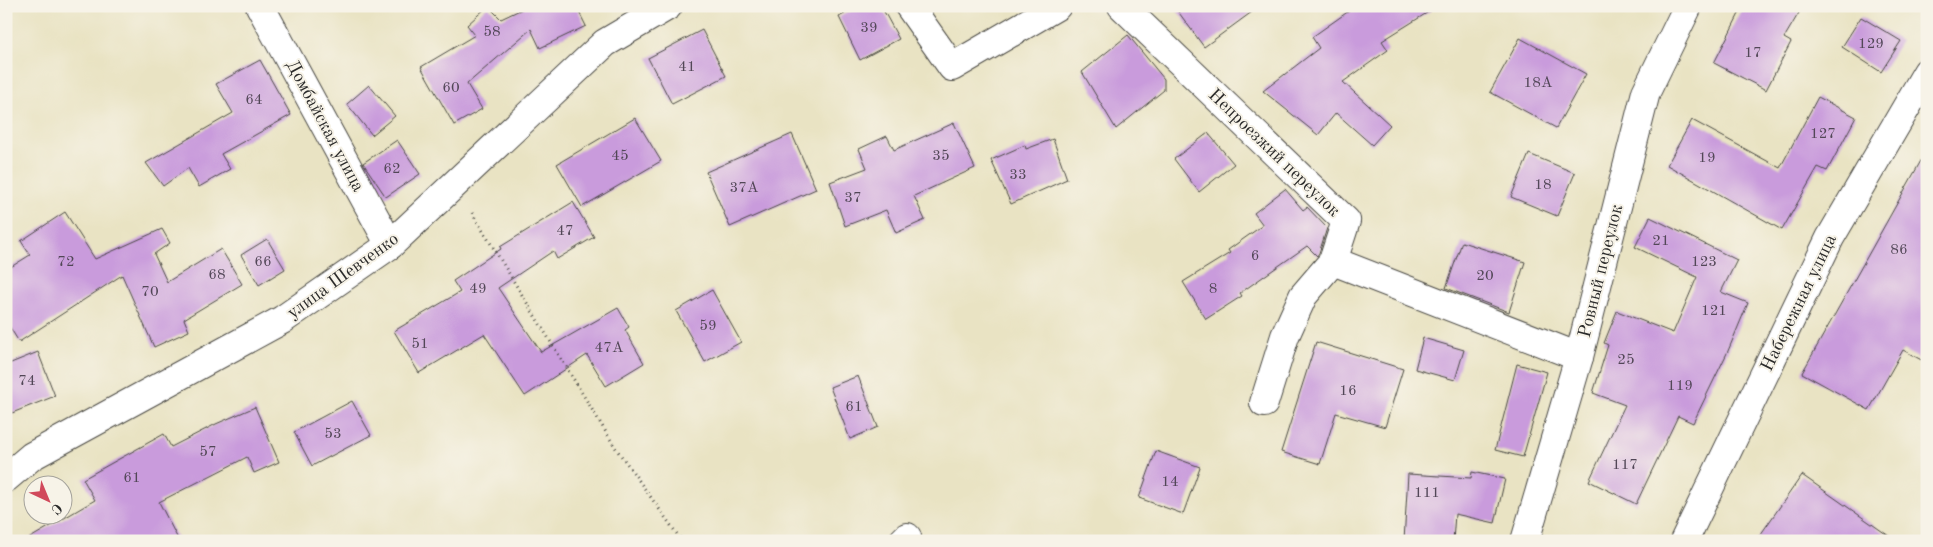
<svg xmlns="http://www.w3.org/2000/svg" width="1933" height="547" viewBox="0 0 1933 547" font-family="'Old Standard TT',serif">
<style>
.building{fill:#c99bdc}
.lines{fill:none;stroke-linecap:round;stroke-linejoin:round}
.street-casing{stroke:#484742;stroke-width:30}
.path{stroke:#484742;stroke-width:3;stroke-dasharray:1 4;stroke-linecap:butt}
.street{stroke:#fff;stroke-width:28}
.labels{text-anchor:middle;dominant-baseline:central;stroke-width:4;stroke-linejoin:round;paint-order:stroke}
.number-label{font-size:15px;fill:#524757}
.street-label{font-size:18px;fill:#2b2b2b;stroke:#f7f3e8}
</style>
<rect width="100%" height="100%" fill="#f7f3e8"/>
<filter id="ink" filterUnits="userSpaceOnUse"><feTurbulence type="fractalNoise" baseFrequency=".02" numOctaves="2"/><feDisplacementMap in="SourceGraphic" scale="10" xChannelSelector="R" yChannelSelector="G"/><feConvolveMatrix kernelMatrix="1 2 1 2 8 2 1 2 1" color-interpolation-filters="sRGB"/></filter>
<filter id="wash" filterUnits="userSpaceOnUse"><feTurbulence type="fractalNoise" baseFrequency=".0096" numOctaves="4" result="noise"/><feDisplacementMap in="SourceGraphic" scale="20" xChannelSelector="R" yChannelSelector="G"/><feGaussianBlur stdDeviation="1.12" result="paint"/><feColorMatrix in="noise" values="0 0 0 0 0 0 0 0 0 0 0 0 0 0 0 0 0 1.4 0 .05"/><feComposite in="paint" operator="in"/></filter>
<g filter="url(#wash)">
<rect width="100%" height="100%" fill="#e9e3c3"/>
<g id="blocks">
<g class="building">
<path d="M488,6L501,19L522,9L520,6H576L586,26L540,48L531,29L467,84L482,109L454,125L421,67L475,35L467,25Z"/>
<path d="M859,6H881L899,39L860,60L839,17Z"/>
<path d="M1174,6H1260L1204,47Z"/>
<path d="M1356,6H1438L1382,41L1388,50L1343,82L1390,125L1372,145L1336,113L1318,135L1263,91L1319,48L1312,37Z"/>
<path d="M1743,6H1803L1784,38L1791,42L1766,90L1714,63Z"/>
<path d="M1861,17L1901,41L1881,72L1842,47Z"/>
<path d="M702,30L726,76L672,104L648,58Z"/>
<path d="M1128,35L1164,79V90L1116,129L1082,72Z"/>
<path d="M1520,38L1586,74L1556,128L1490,92Z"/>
<path d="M260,60L291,115L221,154L230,169L199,187L188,168L163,186L146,163L233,113L216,84Z"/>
<path d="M369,85L395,116L372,135L347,104Z"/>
<path d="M1818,97L1856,117L1827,171L1818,167L1782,230L1667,165L1692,120L1780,168Z"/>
<path d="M635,118L661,161L582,207L557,164Z"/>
<path d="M954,123L975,168L914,196L925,220L896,233L886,210L845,226L830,182L867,168L859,149L887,136L894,150Z"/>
<path d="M1208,133L1234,164L1199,192L1174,159Z"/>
<path d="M792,134L816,189L730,227L706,172Z"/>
<path d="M1053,139L1067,179L1011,204L991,160L1025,145L1026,149Z"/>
<path d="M397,140L420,174L386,197L363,163Z"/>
<path d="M1927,150V363L1903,350L1869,410L1802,373Z"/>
<path d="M1529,154L1575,173L1557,216L1511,197Z"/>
<path d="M1285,189L1303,210L1307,207L1327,228L1319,253L1317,256L1307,246L1240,293L1242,296L1206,319L1183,282L1230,253L1228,250L1263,225L1254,213Z"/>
<path d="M573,202L594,237L557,259L553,251L498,288L541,352L618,308L629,327L625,330L644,363L606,386L587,355L525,396L484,334L419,373L394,331L460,292L453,281L501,249L500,247Z"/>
<path d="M65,212L95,259L162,229L170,243L154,254L167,282L221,249L242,284L184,319L189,331L154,347L122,275L19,342L6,321V270L30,255L21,241Z"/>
<path d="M1650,217L1737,260L1721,292L1748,303L1728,351L1693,423L1678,416L1636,504L1589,481L1625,405L1593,393L1608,345L1604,343L1617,311L1673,333L1697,277L1635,247Z"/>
<path d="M267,239L285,269L259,285L241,255Z"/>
<path d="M1462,242L1525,262L1509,312L1446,288Z"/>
<path d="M712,290L741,342L705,362L676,311Z"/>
<path d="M1423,338L1464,350L1455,380L1415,369Z"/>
<path d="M1316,342L1403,369L1385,427L1336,413L1320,464L1281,452Z"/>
<path d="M38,352L55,396L12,413L6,398V365Z"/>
<path d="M1517,364L1547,372L1523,457L1495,450Z"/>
<path d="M858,376L878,427L850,439L830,387Z"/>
<path d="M352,401L371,435L312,466L294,432Z"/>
<path d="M255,407L279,462L254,473L247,457L159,502L179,541H25L95,500L83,479L164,434L171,447L216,424Z"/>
<path d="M1156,451L1200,467L1183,514L1139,498Z"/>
<path d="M1472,472L1505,479L1495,523L1455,514L1453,541H1404L1408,474L1471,478Z"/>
<path d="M1802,475L1896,541H1756Z"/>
</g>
</g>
</g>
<g filter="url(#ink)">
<use href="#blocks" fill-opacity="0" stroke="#484742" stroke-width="1"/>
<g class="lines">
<defs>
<g id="street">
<path d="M260,6L390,245"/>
<path d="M909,6L952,67L1057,6"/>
<path d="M1122,6L1346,221L1333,261L1303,296L1285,336L1264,403"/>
<path d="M1333,261L1579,357"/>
<path d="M6,478L32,456L282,320L390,245L605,43L668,6"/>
<path d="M903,541L907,537"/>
<path d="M1525,541L1579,357L1646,92L1688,6"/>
<path d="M1684,541L1830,238L1927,72"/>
</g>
</defs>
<use href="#street" class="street-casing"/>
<path class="path" d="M472,213L615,447L682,541"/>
<use href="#street" class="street"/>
</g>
</g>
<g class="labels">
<g class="number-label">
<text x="869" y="28">39</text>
<text x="492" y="32">58</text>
<text x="1871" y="44">129</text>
<text x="1753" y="53">17</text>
<text x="687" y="67">41</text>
<text x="1538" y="83">18А</text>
<text x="451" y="88">60</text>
<text x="254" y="100">64</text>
<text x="1823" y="134">127</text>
<text x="620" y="156">45</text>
<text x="941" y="156">35</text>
<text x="1707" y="158">19</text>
<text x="392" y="169">62</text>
<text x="1018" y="175">33</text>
<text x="1543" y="185">18</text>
<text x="744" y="188">37А</text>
<text x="853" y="198">37</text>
<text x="565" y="231">47</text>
<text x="1661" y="241">21</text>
<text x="1899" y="250">86</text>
<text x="1255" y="256">6</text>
<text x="66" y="262">72</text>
<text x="263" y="262">66</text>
<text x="1704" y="262">123</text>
<text x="217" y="275">68</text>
<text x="1485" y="276">20</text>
<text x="478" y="289">49</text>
<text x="1213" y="289">8</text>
<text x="150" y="292">70</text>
<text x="1714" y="311">121</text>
<text x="708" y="326">59</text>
<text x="420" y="344">51</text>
<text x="609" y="348">47А</text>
<text x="1626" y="360">25</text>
<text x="27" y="381">74</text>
<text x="1680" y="386">119</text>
<text x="1348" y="391">16</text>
<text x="854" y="407">61</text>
<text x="333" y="434">53</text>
<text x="208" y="452">57</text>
<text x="1625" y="465">117</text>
<text x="132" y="478">61</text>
<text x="1170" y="482">14</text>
<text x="1427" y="493">111</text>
</g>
<g class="street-label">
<text transform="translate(325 126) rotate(62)">Домбайская улица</text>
<text transform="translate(1274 153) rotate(44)">Непроезжий переулок</text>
<text transform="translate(1601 271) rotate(-76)">Ровный переулок</text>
<text transform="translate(343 276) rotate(-36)">улица Шевченко</text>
<text transform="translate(1799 303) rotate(-64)">Набережная улица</text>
</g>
</g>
<rect width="1933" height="547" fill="none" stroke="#f7f3e8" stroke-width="25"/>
<g transform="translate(48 500) rotate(136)"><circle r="24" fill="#f7f3e8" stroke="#a5a39c"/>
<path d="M0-4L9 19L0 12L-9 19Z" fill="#d1495b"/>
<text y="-8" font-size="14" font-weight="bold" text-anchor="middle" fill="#2b2b2b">С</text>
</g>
</svg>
